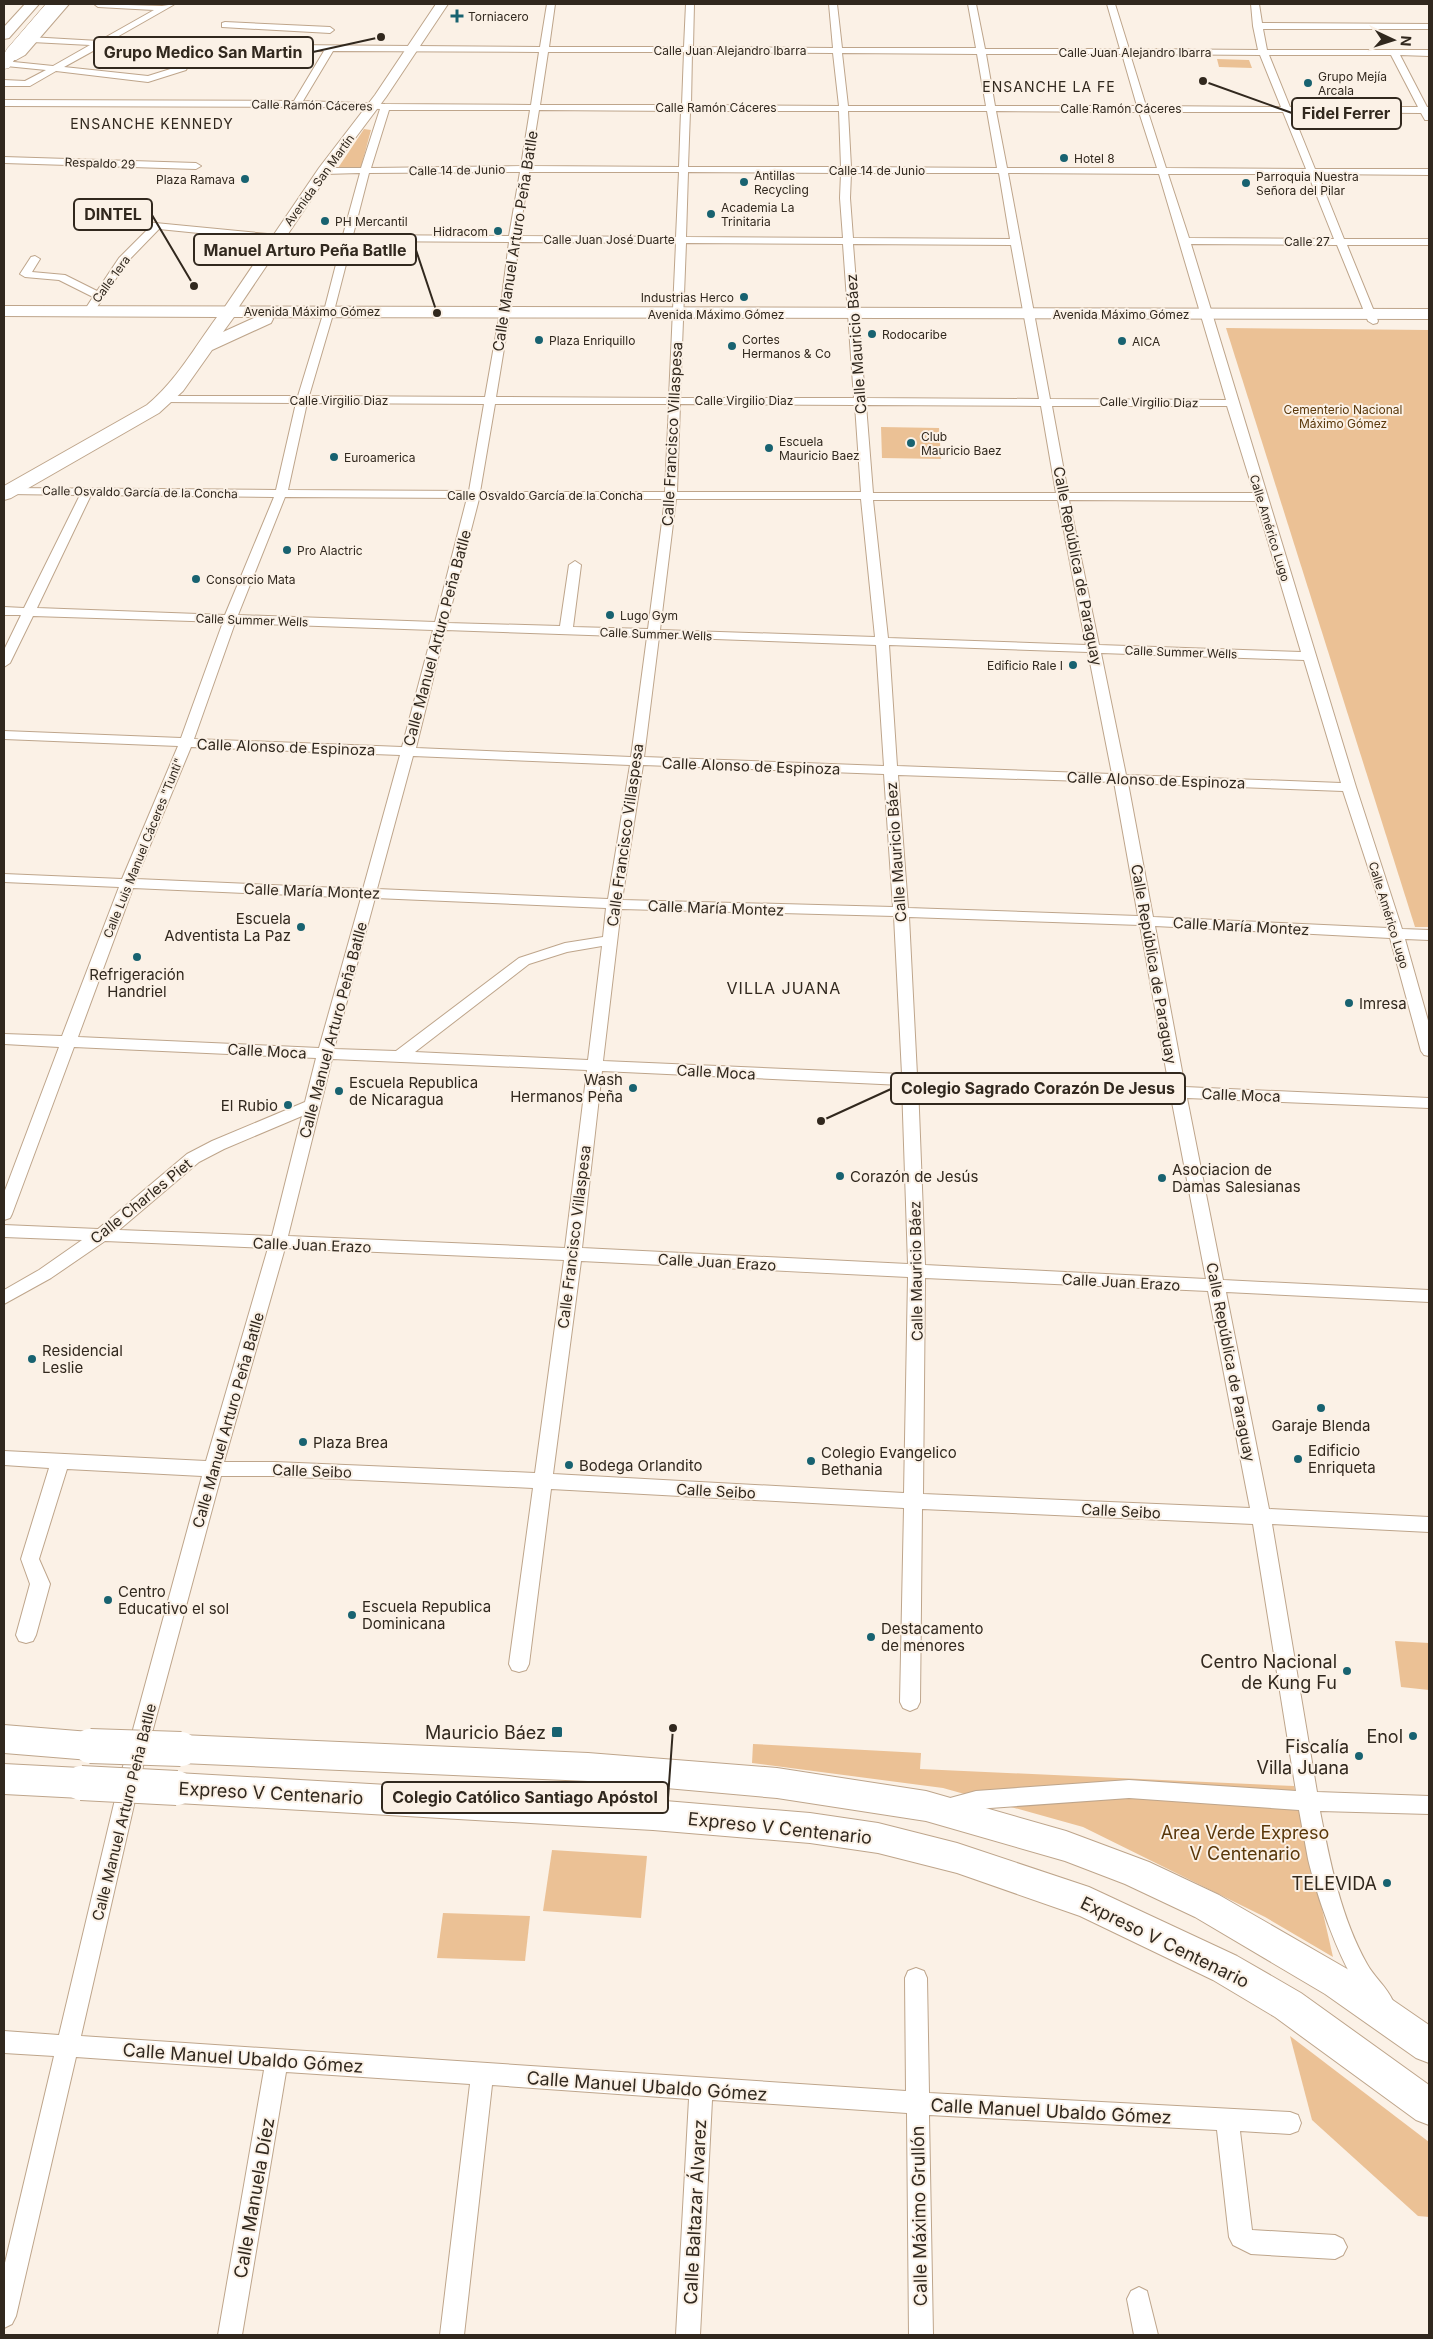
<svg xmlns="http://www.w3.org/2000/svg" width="1433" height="2339" viewBox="0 0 1433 2339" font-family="Inter,sans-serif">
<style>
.green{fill:#ebc195}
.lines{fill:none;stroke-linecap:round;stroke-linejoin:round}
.minor-casing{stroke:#bea58b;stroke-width:2}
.secondary-casing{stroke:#bea58b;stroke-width:2}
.primary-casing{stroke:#bea58b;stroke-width:2}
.trunk-casing{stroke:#bea58b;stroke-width:1}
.minor{fill:#fff;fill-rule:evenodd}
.secondary{fill:#fff;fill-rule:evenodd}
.primary{fill:#fff;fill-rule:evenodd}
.trunk{fill:#fff;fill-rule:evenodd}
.primary-bridge-casing{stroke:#bea58b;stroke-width:36;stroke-linecap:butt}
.primary-bridge{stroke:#fff;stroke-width:34}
.poi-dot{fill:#186270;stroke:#fbf1e6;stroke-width:2}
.labels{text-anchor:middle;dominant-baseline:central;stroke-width:4;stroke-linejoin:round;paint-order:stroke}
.far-poi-label{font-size:12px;fill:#31281e;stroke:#fbf1e6;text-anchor:start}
.far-street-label{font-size:12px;fill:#31281e;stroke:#fbf1e6}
.far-park-label{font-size:12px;fill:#59370a;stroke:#fbf1e6}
.far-neighbourhood-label{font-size:14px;letter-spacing:1px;fill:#31281e;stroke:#fbf1e6}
.street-label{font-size:15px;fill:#31281e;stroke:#fbf1e6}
.poi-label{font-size:15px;fill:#31281e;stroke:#fbf1e6;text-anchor:start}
.neighbourhood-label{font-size:16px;letter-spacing:1px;fill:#31281e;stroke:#fbf1e6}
.near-poi-label{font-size:18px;fill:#31281e;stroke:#fbf1e6;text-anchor:end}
.near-street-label{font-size:18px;fill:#31281e;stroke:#fbf1e6}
.near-park-label{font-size:18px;fill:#59370a;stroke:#fbf1e6}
.leader{fill:none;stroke:#31281e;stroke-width:2}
.callout-dot{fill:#31281e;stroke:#fbf1e6;stroke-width:2}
.callout{fill:#fbf1e6;stroke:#31281e;stroke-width:2}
.callout-label{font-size:16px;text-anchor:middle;font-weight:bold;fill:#31281e}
</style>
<rect width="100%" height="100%" fill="#fbf1e6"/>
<g class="green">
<path d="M1217,59L1249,60L1252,68L1219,67Z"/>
<path d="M364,129L371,130L361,167L357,170L338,168Z"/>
<path d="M1226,328L1429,330V927H1415Z"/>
<path d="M881,427L939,428L941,459L882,458Z"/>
<path d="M1395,1641L1429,1643V1690L1401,1687Z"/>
<path d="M753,1744L921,1753L920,1769L1294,1786L1333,1957L1265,1917L1083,1827L943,1788L752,1763Z"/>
<path d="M552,1850L647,1856L641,1918L543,1911Z"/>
<path d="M443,1913L530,1916L525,1961L437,1958Z"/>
<path d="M1290,2036L1429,2142V2217L1418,2216L1312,2120Z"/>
</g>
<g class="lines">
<defs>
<g id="minor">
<path d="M94,4L162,6L175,4L110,41L157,44L540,47L547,4H555L549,47H684L686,4H694L693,47L833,48L829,4H837L842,48H976L968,4H976L985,49H1120L1107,4H1115L1129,49L1258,50L1253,26L1251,4H1259L1262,23L1429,24V29H1263L1267,50H1429V56L1400,55L1427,107H1429V120H1425L1421,113L1292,112L1315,169H1429V175L1318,174L1344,239H1429V245H1347L1378,321L1377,323L1373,324L1368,321L1337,245L1191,244L1356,787L1402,929L1429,930V940L1405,939L1429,1024V1056L1424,1055L1421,1051L1390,938L1155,926L1185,1087L1429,1098V1108L1187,1098L1223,1280L1429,1290V1302L1226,1292L1269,1509L1429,1517V1532L1272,1524L1317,1792L1429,1796V1814L1320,1811C1330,1862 1341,1918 1367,1964C1374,1977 1387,1987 1393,2001L1390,2008L1382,2011C1349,1998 1316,1893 1308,1859C1305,1843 1302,1826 1299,1810L1129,1798L976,1809L946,1817L939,1815L936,1808L939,1801L976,1791L1129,1780L1296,1791L1253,1524L922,1509L920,1702L917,1708L910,1711L903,1708L900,1702L904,1508L551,1489L529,1664L526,1670L519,1672L512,1670L509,1664L533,1488L275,1476H221L142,1770L81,2036L906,2091L905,1978L908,1971L916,1968L924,1971L927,1978L929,2093L1290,2112L1298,2115L1301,2123L1298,2131L1290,2134L1240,2131L1252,2230L1335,2235L1343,2239L1347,2247L1343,2255L1335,2259L1251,2254L1233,2245L1229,2237L1217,2130L929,2115L933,2335H909L907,2113L712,2100L700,2335H676L689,2099L492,2085L464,2335H440L470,2084L286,2072L242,2335H218L264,2070L76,2057L16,2316L12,2324L4,2328V2267L54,2056L4,2053V2031L59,2035L122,1770L202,1476L67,1469L39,1559L50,1584L36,1635L33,1641L26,1643L19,1641L16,1635L30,1584L21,1559L49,1468L4,1465V1451L206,1461L268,1248L105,1241L51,1278L4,1304V1290L39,1270L82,1240L4,1237V1225L98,1229L187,1154L212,1141L305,1102L316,1058L74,1047L12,1214L10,1218L4,1220V1193L59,1047L4,1044V1034L62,1036L119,887L4,882V874L122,879L178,746L4,739V731L181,738L223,622L33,616L10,663L4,667V650L21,615H4V607L24,608L80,495L9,494L5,493L4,490L9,488L276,490L296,403L166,402L160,399L166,396H298L324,311L342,241H278L159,229L127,262L93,313L89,314L84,311L93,297L59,280L25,277L20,274L31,257L35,256L40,259L32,272L65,275L97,291L119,258L149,228L80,221V217L83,216L278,235H343L360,173L324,174L319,171L324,168H361L380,109L331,107L4,106V100L294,101L324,51L197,50L186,70L148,82L56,71L30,86H4V80L25,81L46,70L6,66L4,65V61L53,66L90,45L32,42L28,39L29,37L99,41L154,10L98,7ZM102,46L189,50L180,66L148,76L64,67ZM333,51L539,52L531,105L385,104L303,101ZM548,52H684L682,105H540ZM692,52L833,53L839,106L691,105ZM842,53L977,54L986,106H848ZM986,54H1122L1137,106H995ZM1130,54L1260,55L1281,107L1146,106ZM1269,55H1391L1418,107H1290ZM389,110H530L521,166L371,168ZM539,110L681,111L679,167L530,166ZM690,111H839L841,167H688ZM848,111H987L997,168L851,167ZM996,111L1139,112L1157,168H1007ZM1148,112H1283L1306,169L1166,168ZM520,172L509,236L353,235L369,173ZM529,172H679L676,237L519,236ZM688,172L841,173L840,198L843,238L686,237ZM851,173H999L1010,239L853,238L850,198ZM1008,173L1159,174L1226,400L1050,399ZM1168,174H1308L1334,239L1189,238ZM352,241L509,242L500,312L485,397L309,396L334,311ZM519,242L676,243L669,398L496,397L510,312ZM686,243L843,244L854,398H680ZM853,244L1011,245L1039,399L865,398ZM307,403L484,404L469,491L288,490ZM495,404H669L665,492H480ZM680,404L855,405L861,492H677ZM866,405L1041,406L1056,493H873ZM1052,406H1227L1254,493H1068ZM91,495L274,497L225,615L37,608ZM285,497L467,498L435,622L238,615ZM479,499H665L648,629L573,627L581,565L575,561L569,565L560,626L447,623ZM676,499H861L875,637L660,630ZM873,500H1058L1086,645L888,638ZM1069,500L1256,501L1301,652L1099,645ZM235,623L433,630L402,747L194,739ZM445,630L647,637L631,757L416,748ZM659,637L876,645L884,766L644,757ZM889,645L1088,652L1112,774L897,766ZM1101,653L1304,660L1341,783L1126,775ZM191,747L400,755L363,889L136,879ZM413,756L630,765L608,899L377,889ZM643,765L884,774L893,907L622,900ZM898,775L1114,782L1138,916L908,908ZM1128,783L1343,791L1388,928L1153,917ZM133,888L361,898L319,1048L78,1037ZM375,898L606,908L603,937L565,943L519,958L396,1051L334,1049ZM621,909L894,916L902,1074L603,1061ZM909,917L1140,925L1169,1086L917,1075ZM602,946L588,1060L415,1052L529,964L567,952ZM332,1059L587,1070L565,1248L288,1236ZM602,1071L902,1085L908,1264L582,1248ZM918,1085L1171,1097L1206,1279L925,1265ZM302,1116L272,1236L119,1230L199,1162L224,1149ZM285,1248L564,1260L535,1473L275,1462H224ZM581,1261L908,1277L904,1493L553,1474ZM925,1278L1208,1291L1250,1508L923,1494Z"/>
<path d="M225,22L330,27L334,30L330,33L222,27V23Z"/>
<path d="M4,157L196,163L201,166L196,169L4,163Z"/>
<path d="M1139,2287L1147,2291L1158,2335H1134L1127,2299L1131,2291Z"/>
</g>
<path id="secondary" d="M436,4H448L386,97L329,173L234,314H224L222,311L319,168L375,95Z"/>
<g id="primary">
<path d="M25,4H39L9,38L4,39V27Z"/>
<path d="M55,4H69L25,55L16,60H6L4,57L15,49Z"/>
<path d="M4,306L1429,309V319L272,317L273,319L271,323L212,350L183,391L159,413L11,498L4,500V486L147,405C177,380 194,348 217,317L4,316ZM234,317H256L223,332Z"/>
<path d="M4,1725L90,1732L102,1736L106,1746L102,1756L90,1760L4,1753Z"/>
<path d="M181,1735L588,1753L777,1768L926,1791L1066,1831L1149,1862L1219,1895L1349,1970L1429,2025V2063L1416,2058L1325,1994L1195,1917L1125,1884L1065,1861L926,1821L777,1798L588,1781L181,1763L169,1759L165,1749L169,1739Z"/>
<path d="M4,1764L81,1768L93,1773L97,1783L93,1793L81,1798L4,1794Z"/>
<path d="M177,1773L653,1800L810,1813L878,1823L957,1843L1089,1887L1237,1956L1301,1993L1429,2085V2125L1416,2120L1275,2017L1213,1980L1080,1916L957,1873L878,1853L810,1843L653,1830L177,1803L165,1798L160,1788L165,1778Z"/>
</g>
<path id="trunk" d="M46,4H60L20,51L9,68L4,69V54L7,49Z"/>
</defs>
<use href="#minor" class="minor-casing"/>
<use href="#secondary" class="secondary-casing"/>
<use href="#primary" class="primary-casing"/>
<use href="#trunk" class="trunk-casing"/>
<use href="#minor" class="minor"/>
<use href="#secondary" class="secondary"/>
<use href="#primary" class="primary"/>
<use href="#trunk" class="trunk"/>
<defs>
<g id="primary-bridge">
<path d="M90,1746L181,1749"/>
<path d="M81,1783L177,1788"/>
</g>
</defs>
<use href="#primary-bridge" class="primary-bridge-casing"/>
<use href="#primary-bridge" class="primary-bridge"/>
</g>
<g class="poi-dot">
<path d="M454.5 8.5h5v5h5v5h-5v5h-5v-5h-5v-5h5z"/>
<circle cx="1308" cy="83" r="5"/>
<circle cx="1064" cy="158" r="5"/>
<circle cx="245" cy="179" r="5"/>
<circle cx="744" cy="182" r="5"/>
<circle cx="1246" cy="183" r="5"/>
<circle cx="711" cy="214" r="5"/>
<circle cx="325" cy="221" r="5"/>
<circle cx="498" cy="231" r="5"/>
<circle cx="744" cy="297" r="5"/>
<circle cx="872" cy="334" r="5"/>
<circle cx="539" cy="340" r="5"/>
<circle cx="1122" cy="341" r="5"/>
<circle cx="732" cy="346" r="5"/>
<circle cx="911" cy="443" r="5"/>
<circle cx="769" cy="448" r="5"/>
<circle cx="334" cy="457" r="5"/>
<circle cx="287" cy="550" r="5"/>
<circle cx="196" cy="579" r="5"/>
<circle cx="610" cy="615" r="5"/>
<circle cx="1073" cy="665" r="5"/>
<circle cx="301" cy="927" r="5"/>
<circle cx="137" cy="957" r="5"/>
<circle cx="1349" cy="1003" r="5"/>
<circle cx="633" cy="1088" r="5"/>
<circle cx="339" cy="1091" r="5"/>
<circle cx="288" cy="1105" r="5"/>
<circle cx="840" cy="1176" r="5"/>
<circle cx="1162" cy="1178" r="5"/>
<circle cx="32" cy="1359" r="5"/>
<circle cx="1321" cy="1408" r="5"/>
<circle cx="303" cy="1442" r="5"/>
<circle cx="1298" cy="1459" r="5"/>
<circle cx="811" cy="1461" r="5"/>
<circle cx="569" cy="1465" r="5"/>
<circle cx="108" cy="1600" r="5"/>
<circle cx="352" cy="1615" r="5"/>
<circle cx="871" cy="1637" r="5"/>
<circle cx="1347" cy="1671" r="5"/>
<rect x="551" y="1726" width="12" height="12" rx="2.5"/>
<circle cx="1413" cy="1736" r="5"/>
<circle cx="1359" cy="1756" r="5"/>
<circle cx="1387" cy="1883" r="5"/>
</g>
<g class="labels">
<g class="far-poi-label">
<text x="468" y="16">Torniacero</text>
<text x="1318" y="76">Grupo Mejía<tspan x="1318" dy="14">Arcala</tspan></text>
<text x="1074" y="158">Hotel 8</text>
<text x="754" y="175">Antillas<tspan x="754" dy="14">Recycling</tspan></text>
<text x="1256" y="176">Parroquia Nuestra<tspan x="1256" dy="14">Señora del Pilar</tspan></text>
<text x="235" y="179" text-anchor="end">Plaza Ramava</text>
<text x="721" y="207">Academia La<tspan x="721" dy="14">Trinitaria</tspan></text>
<text x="335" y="221">PH Mercantil</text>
<text x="488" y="231" text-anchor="end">Hidracom</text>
<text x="734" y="297" text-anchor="end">Industrias Herco</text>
<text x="882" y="334">Rodocaribe</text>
<text x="742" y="339">Cortes<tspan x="742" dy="14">Hermanos &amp; Co</tspan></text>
<text x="549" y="340">Plaza Enriquillo</text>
<text x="1132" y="341">AICA</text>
<text x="921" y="436">Club<tspan x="921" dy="14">Mauricio Baez</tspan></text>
<text x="779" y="441">Escuela<tspan x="779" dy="14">Mauricio Baez</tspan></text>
<text x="344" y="457">Euroamerica</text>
<text x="297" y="550">Pro Alactric</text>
<text x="206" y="579">Consorcio Mata</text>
<text x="620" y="615">Lugo Gym</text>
<text x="1063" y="665" text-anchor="end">Edificio Rale I</text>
</g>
<g class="far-street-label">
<text x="730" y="50">Calle Juan Alejandro lbarra</text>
<text x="1135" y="52">Calle Juan Alejandro lbarra</text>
<text transform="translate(312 105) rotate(1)">Calle Ramón Cáceres</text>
<text x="716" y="107">Calle Ramón Cáceres</text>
<text x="1121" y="108">Calle Ramón Cáceres</text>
<text transform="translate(100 163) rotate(2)">Respaldo 29</text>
<text transform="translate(457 170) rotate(-1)">Calle 14 de Junio</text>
<text x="877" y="170">Calle 14 de Junio</text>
<text transform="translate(319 180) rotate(-54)">Avenida San Martín</text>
<text x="609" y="239">Calle Juan José Duarte</text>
<text x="1307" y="241">Calle 27</text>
<text transform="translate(111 279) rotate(-54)">Calle 1era</text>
<text x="312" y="311">Avenida Máximo Gómez</text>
<text x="716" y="314">Avenida Máximo Gómez</text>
<text x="1121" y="314">Avenida Máximo Gómez</text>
<text x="339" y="400">Calle Virgilio Diaz</text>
<text x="744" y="400">Calle Virgilio Diaz</text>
<text transform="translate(1149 402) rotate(1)">Calle Virgilio Diaz</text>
<text transform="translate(140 492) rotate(1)">Calle Osvaldo García de la Concha</text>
<text x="545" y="495">Calle Osvaldo García de la Concha</text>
<text transform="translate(1270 528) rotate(73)">Calle Américo Lugo</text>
<text transform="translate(252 620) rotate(2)">Calle Summer Wells</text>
<text transform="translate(656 634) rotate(2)">Calle Summer Wells</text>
<text transform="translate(1181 652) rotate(2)">Calle Summer Wells</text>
<text transform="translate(143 848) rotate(-68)">Calle Luis Manuel Cáceres "Tunti"</text>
<text transform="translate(1389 915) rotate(73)">Calle Américo Lugo</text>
</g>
<g class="far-park-label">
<text x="1343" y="409">Cementerio Nacional<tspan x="1343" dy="14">Máximo Gómez</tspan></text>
</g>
<g class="far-neighbourhood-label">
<text x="1049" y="86">ENSANCHE LA FE</text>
<text x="152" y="123">ENSANCHE KENNEDY</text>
</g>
<g class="street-label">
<text transform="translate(515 241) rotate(-81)">Calle Manuel Arturo Peña Batlle</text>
<text transform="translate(856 344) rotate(-94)">Calle Mauricio Báez</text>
<text transform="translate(672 434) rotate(-87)">Calle Francisco Villaspesa</text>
<text transform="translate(1078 566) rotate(79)">Calle República de Paraguay</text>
<text transform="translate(437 638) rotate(-75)">Calle Manuel Arturo Peña Batlle</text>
<text transform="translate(286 747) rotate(2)">Calle Alonso de Espinoza</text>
<text transform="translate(751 766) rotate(2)">Calle Alonso de Espinoza</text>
<text transform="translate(1156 780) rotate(2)">Calle Alonso de Espinoza</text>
<text transform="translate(625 835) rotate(-82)">Calle Francisco Villaspesa</text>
<text transform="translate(896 852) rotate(-94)">Calle Mauricio Báez</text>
<text transform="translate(312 891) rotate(2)">Calle María Montez</text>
<text transform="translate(716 908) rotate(2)">Calle María Montez</text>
<text transform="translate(1241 926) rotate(3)">Calle María Montez</text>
<text transform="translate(1154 964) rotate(80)">Calle República de Paraguay</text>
<text transform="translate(333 1030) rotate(-75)">Calle Manuel Arturo Peña Batlle</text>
<text transform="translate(267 1051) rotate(3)">Calle Moca</text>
<text transform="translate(716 1072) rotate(3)">Calle Moca</text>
<text transform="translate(1241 1095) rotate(2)">Calle Moca</text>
<text transform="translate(141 1201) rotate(-39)">Calle Charles Piet</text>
<text transform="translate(574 1237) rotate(-83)">Calle Francisco Villaspesa</text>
<text transform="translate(312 1245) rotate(2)">Calle Juan Erazo</text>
<text transform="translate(717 1262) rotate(3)">Calle Juan Erazo</text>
<text transform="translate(916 1271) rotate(-91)">Calle Mauricio Báez</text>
<text transform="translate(1121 1282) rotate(3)">Calle Juan Erazo</text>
<text transform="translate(1231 1362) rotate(79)">Calle República de Paraguay</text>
<text transform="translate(228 1420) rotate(-74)">Calle Manuel Arturo Peña Batlle</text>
<text transform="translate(312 1471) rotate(2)">Calle Seibo</text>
<text transform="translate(716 1491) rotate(3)">Calle Seibo</text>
<text transform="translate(1121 1511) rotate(3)">Calle Seibo</text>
<text transform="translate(124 1812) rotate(-76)">Calle Manuel Arturo Peña Batlle</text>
</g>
<g class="poi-label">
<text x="291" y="918" text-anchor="end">Escuela<tspan x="291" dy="17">Adventista La Paz</tspan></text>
<text x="137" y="974" text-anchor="middle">Refrigeración<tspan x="137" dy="17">Handriel</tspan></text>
<text x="1359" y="1003">Imresa</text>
<text x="623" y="1079" text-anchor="end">Wash<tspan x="623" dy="17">Hermanos Peña</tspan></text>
<text x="349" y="1082">Escuela Republica<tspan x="349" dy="17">de Nicaragua</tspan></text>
<text x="278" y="1105" text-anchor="end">El Rubio</text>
<text x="1172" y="1169">Asociacion de<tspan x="1172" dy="17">Damas Salesianas</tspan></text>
<text x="850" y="1176">Corazón de Jesús</text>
<text x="42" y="1350">Residencial<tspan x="42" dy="17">Leslie</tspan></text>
<text x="1321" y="1425" text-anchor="middle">Garaje Blenda</text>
<text x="313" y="1442">Plaza Brea</text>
<text x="1308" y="1450">Edificio<tspan x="1308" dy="17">Enriqueta</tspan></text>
<text x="821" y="1452">Colegio Evangelico<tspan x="821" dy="17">Bethania</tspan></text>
<text x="579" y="1465">Bodega Orlandito</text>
<text x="118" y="1591">Centro<tspan x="118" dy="17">Educativo el sol</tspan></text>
<text x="362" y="1606">Escuela Republica<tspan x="362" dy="17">Dominicana</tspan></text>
<text x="881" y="1628">Destacamento<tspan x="881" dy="17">de menores</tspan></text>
</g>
<g class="neighbourhood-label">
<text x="784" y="988">VILLA JUANA</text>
</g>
<g class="near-poi-label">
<text x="1337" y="1661">Centro Nacional<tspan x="1337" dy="21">de Kung Fu</tspan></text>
<text x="546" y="1732">Mauricio Báez</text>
<text x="1403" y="1736">Enol</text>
<text x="1349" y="1746">Fiscalía<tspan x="1349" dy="21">Villa Juana</tspan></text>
<text x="1377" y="1883">TELEVIDA</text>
</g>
<g class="near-street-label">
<text transform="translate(271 1793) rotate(3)">Expreso V Centenario</text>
<text transform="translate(780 1828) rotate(6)">Expreso V Centenario</text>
<text transform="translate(1165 1942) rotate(26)">Expreso V Centenario</text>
<text transform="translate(243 2058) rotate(4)">Calle Manuel Ubaldo Gómez</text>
<text transform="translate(647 2086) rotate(4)">Calle Manuel Ubaldo Gómez</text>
<text transform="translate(1051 2111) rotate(3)">Calle Manuel Ubaldo Gómez</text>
<text transform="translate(254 2198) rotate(-80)">Calle Manuela Díez</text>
<text transform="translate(695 2212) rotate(-87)">Calle Baltazar Álvarez</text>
<text transform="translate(919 2216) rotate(-91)">Calle Máximo Grullón</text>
</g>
<g class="near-park-label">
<text x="1245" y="1832">Area Verde Expreso<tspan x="1245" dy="21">V Centenario</tspan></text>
</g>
</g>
<path class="leader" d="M381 37L313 52M1203 81L1292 113M194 286L152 215M437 313L416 250M821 1121L891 1089M673 1728L668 1798"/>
<g class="callout-dot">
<circle cx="381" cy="37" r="5"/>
<circle cx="1203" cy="81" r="5"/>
<circle cx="194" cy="286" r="5"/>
<circle cx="437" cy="313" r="5"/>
<circle cx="821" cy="1121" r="5"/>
<circle cx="673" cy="1728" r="5"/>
</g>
<g class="callout">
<rect x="94" y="37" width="219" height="31" rx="5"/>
<rect x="1292" y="98" width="109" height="31" rx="5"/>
<rect x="74" y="199" width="78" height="31" rx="5"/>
<rect x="194" y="234" width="222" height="31" rx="5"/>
<rect x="891" y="1073" width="294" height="31" rx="5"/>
<rect x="382" y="1782" width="286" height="31" rx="5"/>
</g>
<g class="callout-label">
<text x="203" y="58">Grupo Medico San Martin</text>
<text x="1346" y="119">Fidel Ferrer</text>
<text x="113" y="220">DINTEL</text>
<text x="305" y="256">Manuel Arturo Peña Batlle</text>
<text x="1038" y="1094">Colegio Sagrado Corazón De Jesus</text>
<text x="525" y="1803">Colegio Católico Santiago Apóstol</text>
</g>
<rect width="1433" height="2339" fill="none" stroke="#31281e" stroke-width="10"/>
<g transform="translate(1393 40) rotate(94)" stroke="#fbf1e6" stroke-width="4" paint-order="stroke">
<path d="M0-4L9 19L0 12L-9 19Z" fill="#31281e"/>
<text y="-8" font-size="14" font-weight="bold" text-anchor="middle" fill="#31281e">N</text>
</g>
</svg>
